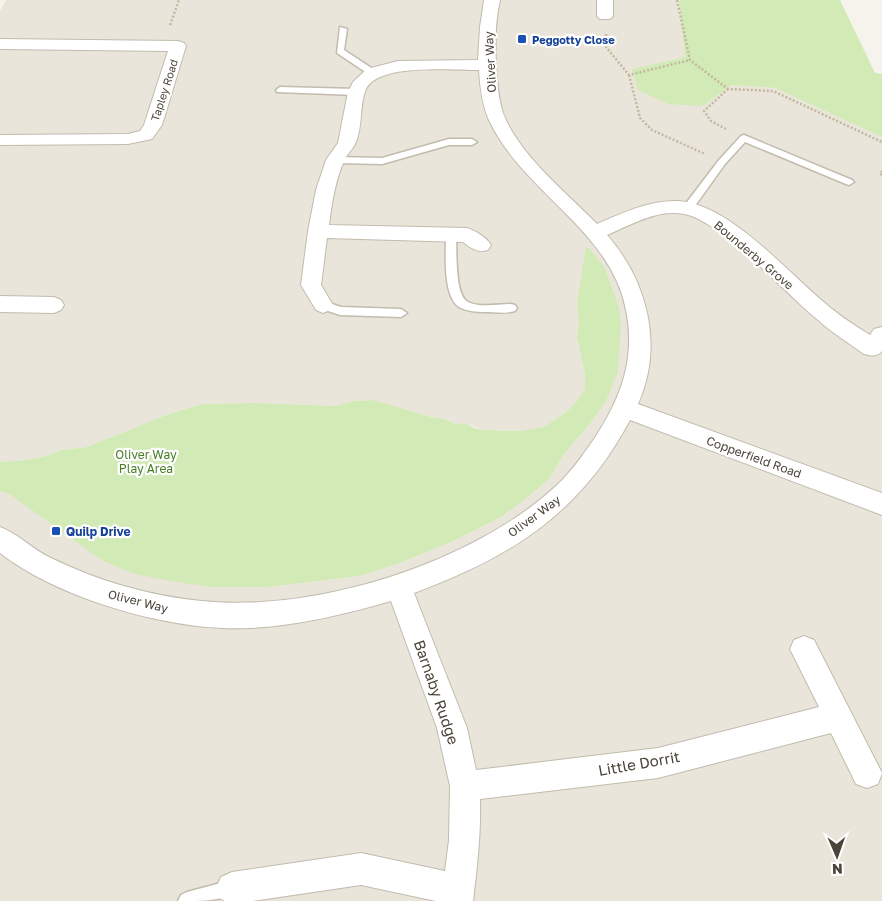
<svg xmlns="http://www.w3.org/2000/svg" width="882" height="901" viewBox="0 0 882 901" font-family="'Golos Text',sans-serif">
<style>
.residential{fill:#eae5da}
.green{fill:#d2eab5}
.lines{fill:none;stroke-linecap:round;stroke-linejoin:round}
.service-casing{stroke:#c2bbae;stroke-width:3}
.minor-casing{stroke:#c2bbae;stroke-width:2}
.path{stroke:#c4b79f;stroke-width:2.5;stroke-dasharray:2 2;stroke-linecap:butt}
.service{fill:#fff;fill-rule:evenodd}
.minor{fill:#fff;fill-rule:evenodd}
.transit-dot{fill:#1a4fb4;stroke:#fff;stroke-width:2}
.labels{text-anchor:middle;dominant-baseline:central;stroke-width:4.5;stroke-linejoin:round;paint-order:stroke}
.far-transit-label{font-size:11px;font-weight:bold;fill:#164399;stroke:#fff;text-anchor:start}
.far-street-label{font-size:11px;fill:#4b4439;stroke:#fff}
.street-label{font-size:12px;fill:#4b4439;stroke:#fff}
.park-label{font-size:12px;fill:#4a7f2a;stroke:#fff}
.transit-label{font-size:12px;font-weight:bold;fill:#164399;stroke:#fff;text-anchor:start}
.near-street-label{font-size:15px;fill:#4b4439;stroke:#fff}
</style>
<rect width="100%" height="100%" fill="#f6f3ec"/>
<path class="residential" d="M6,0H679L685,57L633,69L703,106L731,85L775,88L882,137V901H0V491L9,494L56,527L212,587H268L360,576L400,563L453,541L501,517L549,479L564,454L593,420L607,399L621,323L619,307L609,279L604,266L589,248L577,303L579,324L577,337L585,375V389L577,401L565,413L544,427L520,431L482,430L466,423L455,424L445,419L431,417L374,400L353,401L335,406L256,403L202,404L166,415L87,447L61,450L46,456L26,460L0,462V11Z"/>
<g class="green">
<path d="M679,0H840L875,73L882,74V137L775,88L731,85L703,106L668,104L638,90L632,69L685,57Z"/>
<path d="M586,248H589L604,266L609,279L619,307L621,323L618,372L607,399L593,420L564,454L549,479L524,500L501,517L453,541L400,563L360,576L268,587H212L176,582L135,574L103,561L9,494L0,491V462L26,460L46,456L61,450L87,447L166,415L202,404L256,403L335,406L353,401L374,400L431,417L445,419L455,424L466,423L474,428L482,430L520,431L544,427L565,413L577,401L585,389V375L577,337L579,324L577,303Z"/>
</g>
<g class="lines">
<defs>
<g id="service">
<path d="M340,27L347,29L344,50L376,71V75H370L337,53Z"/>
<path d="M280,87L356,89L360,92L356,95L277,92L276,90Z"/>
<path d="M744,135L852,180L854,182L849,185L846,184L745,142L725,164L692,210H684V206L719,160L741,136Z"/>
<path d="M449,139H472L477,142L472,145H449L382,164L335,163L330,160L335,157L382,158Z"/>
<path d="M451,231L456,234C457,248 454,295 468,302C479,308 499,304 511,304L515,305L517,308L515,311C506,314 493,312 484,312C476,312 467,311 461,308C442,299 446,252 446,234Z"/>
<path d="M323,301L341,307L401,309L407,313L401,317L340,315L319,308L317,305L319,302Z"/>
<path d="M232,880L238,882L240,888L238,894C218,901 199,901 178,901L181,895L187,892Z"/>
</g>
<g id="minor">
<path d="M484,0H500C495,22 495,43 496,65C497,80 498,97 503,113C519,155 566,192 597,224C622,213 650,200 678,201C727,203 784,268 820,299C836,313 852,324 870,335L874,329L882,327V351C877,357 871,356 864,354C849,343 832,333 818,320C787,295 720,220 684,214C657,209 631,225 607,235C648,282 664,346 638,404L882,493V515L630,420C580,514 511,557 414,593L467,728L476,770L658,748L819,707L790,649L794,640L804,636L814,640L882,773L878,784L867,788L856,784L831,733L658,778L480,799C481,834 477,868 473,901H436L361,885L253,901H225L221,899L216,888L221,877L232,872L361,853L445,871L449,840L450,786L437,728L391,601C346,614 297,626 250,628C173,632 61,600 0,553V527C19,534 33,550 51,558C98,581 150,596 202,601C315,613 474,563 557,485C571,472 583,455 594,439C621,399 636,358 626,310C610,228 521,192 488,118C482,103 480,86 479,70C453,70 378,63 366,89C359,105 363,125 356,142C353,149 347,154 344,161C335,181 332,203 329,225L467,228C476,231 486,237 491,245L488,250C477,253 471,248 463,242L327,238L321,285L333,305L330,310L323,313L316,310L301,285L308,231L316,190L326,160L338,143L348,92L353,82L367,69L398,61L478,60L480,27Z"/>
<path d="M597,0H613V16L610,19H600L597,16Z"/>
<path d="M0,39L178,41L184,43L186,46L162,125L152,139L128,144L0,145V135L128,134L140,131L144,125L168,51L0,49Z"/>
<path d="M0,296L54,297L61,300L64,305L61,310L54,313L0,312Z"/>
</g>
</defs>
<use href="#service" class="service-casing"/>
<use href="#minor" class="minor-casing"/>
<g class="path">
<path d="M677,0L690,60L728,89L773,91L882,142"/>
<path d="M170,25L179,0"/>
<path d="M606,34V47L629,75L690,60"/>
<path d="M629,75L640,118L652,130L705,154"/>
<path d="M726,129L711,121L704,111L728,89"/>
<path d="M882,171L880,174L882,175"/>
</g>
<use href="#service" class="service"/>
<use href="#minor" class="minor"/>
</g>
<g class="transit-dot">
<rect x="517" y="34" width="10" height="10" rx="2.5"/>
<rect x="51" y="526" width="10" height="10" rx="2.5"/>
</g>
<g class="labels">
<g class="far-transit-label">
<text x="532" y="39">Peggotty Close</text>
</g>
<g class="far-street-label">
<text transform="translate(164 90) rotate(-72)">Tapley Road</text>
</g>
<g class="street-label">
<text transform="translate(490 62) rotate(-93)">Oliver Way</text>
<text transform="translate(754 255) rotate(40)">Bounderby Grove</text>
<text transform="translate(754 457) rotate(20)">Copperfield Road</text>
<text transform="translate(534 516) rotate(-36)">Oliver Way</text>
<text transform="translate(138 601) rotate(14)">Oliver Way</text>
</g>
<g class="park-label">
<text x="146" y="454">Oliver Way<tspan x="146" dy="14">Play Area</tspan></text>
</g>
<g class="transit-label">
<text x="66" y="531">Quilp Drive</text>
</g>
<g class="near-street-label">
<text transform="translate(437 692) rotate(71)">Barnaby Rudge</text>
<text transform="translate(639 763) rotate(-10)">Little Dorrit</text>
</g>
</g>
<g transform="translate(837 856) rotate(178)" stroke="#ffffff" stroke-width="4" paint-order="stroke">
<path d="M0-4L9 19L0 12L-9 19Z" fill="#4b4439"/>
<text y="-8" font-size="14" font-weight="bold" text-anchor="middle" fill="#4b4439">N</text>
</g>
</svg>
